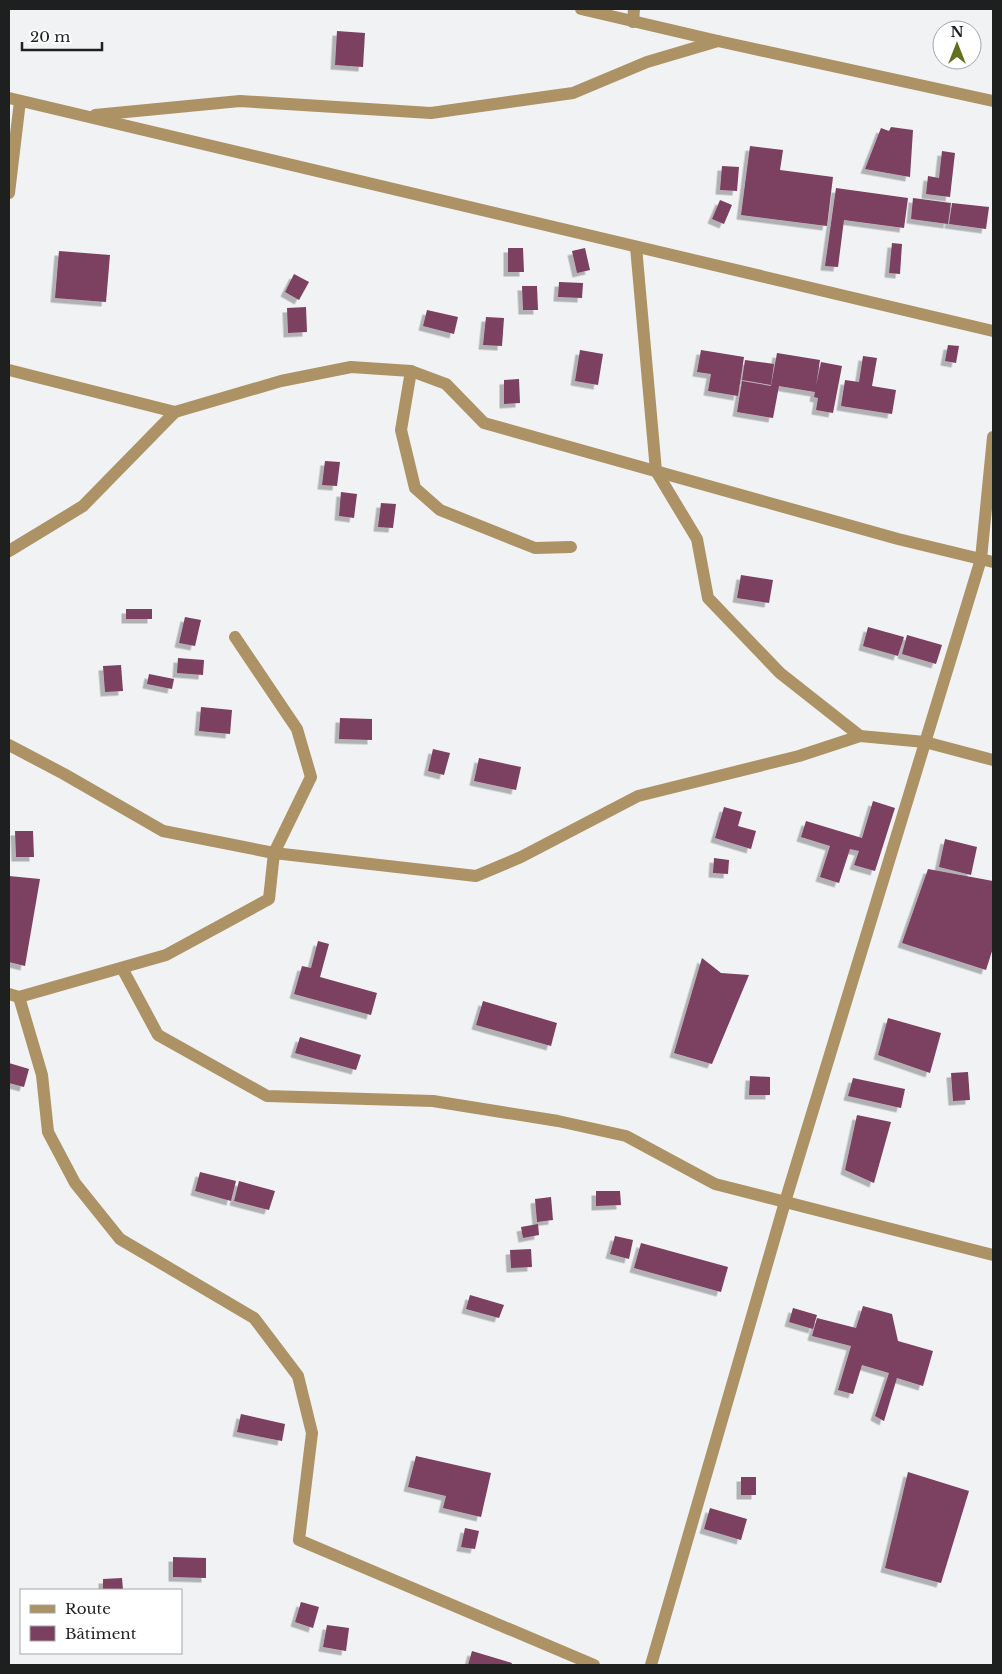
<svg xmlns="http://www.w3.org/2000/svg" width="1002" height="1674" viewBox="0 0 1002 1674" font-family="'Libre Baskerville',serif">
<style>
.building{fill:#7b3f60;filter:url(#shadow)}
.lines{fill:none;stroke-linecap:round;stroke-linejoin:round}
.minor{stroke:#ac9264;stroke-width:12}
</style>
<defs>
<filter id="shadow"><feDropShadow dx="-4.5" dy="4.5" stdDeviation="0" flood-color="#0004"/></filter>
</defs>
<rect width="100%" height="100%" fill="#f1f2f4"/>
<g class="building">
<path d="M337,31L365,33L363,67L335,65Z"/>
<path d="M891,127L913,130L910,177L865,169L881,128L889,131Z"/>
<path d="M750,146L783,150L780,170L833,177L827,226L741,215Z"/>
<path d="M942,151L955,153L950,197L926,194L928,176L939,178Z"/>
<path d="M722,166L739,167L737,191L720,190Z"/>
<path d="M836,188L908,198L904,228L844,220L838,267L825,266Z"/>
<path d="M913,198L951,203L948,224L911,219Z"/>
<path d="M720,200L732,205L724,224L712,219Z"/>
<path d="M952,203L989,207L986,229L949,224Z"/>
<path d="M892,243L902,244L900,274L889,273Z"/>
<path d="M508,248H523L524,272H508Z"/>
<path d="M585,248L590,270L577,273L572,251Z"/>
<path d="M59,251L110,255L106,302L55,298Z"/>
<path d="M294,274L309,282L299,300L285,292Z"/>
<path d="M559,282L583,283L582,298L558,297Z"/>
<path d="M522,286H537L538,310H523Z"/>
<path d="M306,307L307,332L288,333L287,308Z"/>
<path d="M427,310L458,317L454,334L423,326Z"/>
<path d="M486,317L504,318L502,346L483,345Z"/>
<path d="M948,345L959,346L956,363L945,361Z"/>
<path d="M580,350L603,354L598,385L575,381Z"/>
<path d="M701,350L744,357L738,396L708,391L711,374L697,372Z"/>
<path d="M777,353L820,360L816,386L821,362L842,366L833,413L816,410L818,398L814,397L815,392L779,386L773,418L737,412L742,381L771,386Z"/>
<path d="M863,356L877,358L872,386L896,390L892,414L841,406L845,380L859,382Z"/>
<path d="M745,360L774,364L771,385L742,380Z"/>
<path d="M519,379L520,403L504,404V380Z"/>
<path d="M325,461L340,462L337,486L322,485Z"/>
<path d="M341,492L357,494L354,518L339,516Z"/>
<path d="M381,503L396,504L393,528L378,527Z"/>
<path d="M741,575L773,580L769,603L737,598Z"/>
<rect x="126" y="609" width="26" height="10"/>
<path d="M185,617L201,620L195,646L179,643Z"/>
<path d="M868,627L904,637L898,656L863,646Z"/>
<path d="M907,635L942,645L936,664L902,654Z"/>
<path d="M178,658L204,660L203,675L177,673Z"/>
<path d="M121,665L123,691L105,692L103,666Z"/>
<path d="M149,674L174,679L172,689L147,684Z"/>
<path d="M201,707L232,710L230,734L199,731Z"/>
<path d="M340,718L372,719V740L339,739Z"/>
<path d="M433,749L450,753L444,775L428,771Z"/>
<path d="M479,758L521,767L516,790L474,781Z"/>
<path d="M873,801L895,808L875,871L854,865L859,851L850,849L839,883L820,877L830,846L801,837L806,821L862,838Z"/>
<path d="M724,807L742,812L738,826L756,831L751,849L715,838Z"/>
<path d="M15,831H33L34,857H16Z"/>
<path d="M945,839L977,847L971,875L939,867Z"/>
<path d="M714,858L729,860L728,874L713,873Z"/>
<path d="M928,869L993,881V948L986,970L902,943Z"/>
<path d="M9,876L40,879L25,966L9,962Z"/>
<path d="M318,941L329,944L320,977L377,993L371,1015L294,994L302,966L311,968Z"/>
<path d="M702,958L721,973L749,975L712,1064L674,1053Z"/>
<path d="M483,1001L557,1023L551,1046L476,1025Z"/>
<path d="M888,1018L941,1033L930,1073L878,1055Z"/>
<path d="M300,1037L361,1055L356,1070L295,1053Z"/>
<path d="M9,1063L29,1069L24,1087L9,1083Z"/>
<path d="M968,1072L970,1100L953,1101L951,1073Z"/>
<path d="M750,1076L770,1077V1095H749Z"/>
<path d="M853,1078L905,1089L901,1108L848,1096Z"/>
<path d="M857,1115L891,1122L874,1183L845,1170Z"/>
<path d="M200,1172L236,1181L231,1201L195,1191Z"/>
<path d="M239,1181L275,1191L269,1210L234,1201Z"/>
<path d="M596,1191H620L621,1205L596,1206Z"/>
<path d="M551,1197L553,1220L537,1222L535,1199Z"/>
<path d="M538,1224L539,1235L523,1238L521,1227Z"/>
<path d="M615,1236L633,1240L629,1259L610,1254Z"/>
<path d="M641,1243L728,1267L721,1292L634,1268Z"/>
<path d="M531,1249L532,1267L511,1268L510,1250Z"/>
<path d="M470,1295L504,1305L499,1318L466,1309Z"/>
<path d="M863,1306L892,1314L898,1341L933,1351L923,1386L897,1378L884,1421L875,1416L889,1373L862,1365L853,1394L838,1390L851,1346L812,1336L817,1318L856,1328Z"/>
<path d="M793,1308L817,1315L813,1329L789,1322Z"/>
<path d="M241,1414L285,1424L282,1441L237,1432Z"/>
<path d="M416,1456L491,1473L481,1517L443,1508L446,1496L408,1487Z"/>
<path d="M908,1472L969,1491L941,1583L885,1568Z"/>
<rect x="741" y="1477" width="15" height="18"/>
<path d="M710,1508L747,1519L741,1540L704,1529Z"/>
<path d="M465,1528L479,1531L475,1549L461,1547Z"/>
<path d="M173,1557L206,1558V1578L173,1577Z"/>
<path d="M122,1578L123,1590H103V1579Z"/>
<path d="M301,1602L319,1607L313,1628L295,1622Z"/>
<path d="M327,1625L349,1628L346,1651L323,1647Z"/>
<path d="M472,1651L512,1663L511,1665H468Z"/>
</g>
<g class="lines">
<g class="minor">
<path d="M581,9L718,41L993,101"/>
<path d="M633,22L634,9"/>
<path d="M9,98L993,331"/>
<path d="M95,115L240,101L431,113L573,93L647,62L718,41"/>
<path d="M9,193L20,101"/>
<path d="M636,247L656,471L697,539L708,598L780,673L860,736"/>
<path d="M9,370L175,412L281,381L351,367L411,371L446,384L484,423L898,539L993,562"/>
<path d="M411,371L401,430L415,488L440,510L535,548L571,547"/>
<path d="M9,551L83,506L175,412"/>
<path d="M9,745L64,774L163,831L274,853L476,876L521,857L638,796L799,756L860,736L925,742L993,760"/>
<path d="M122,968L158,1035L267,1096L433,1101L558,1121L626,1136L715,1184L993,1255"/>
<path d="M9,994L19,997L166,955L269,899L274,853L311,777L297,729L235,637"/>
<path d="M19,997L42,1075L48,1132L75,1183L120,1239L254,1318L298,1376L312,1433L299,1540L594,1665"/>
<path d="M651,1665L785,1202L981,559L993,437"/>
</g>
</g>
<rect width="1002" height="1674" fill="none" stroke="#1e1f1f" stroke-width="20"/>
<rect x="20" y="1589" width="162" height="65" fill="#ffffff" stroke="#a5a5a5"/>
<rect x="30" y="1605" width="25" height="8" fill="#ac9264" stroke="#a5a5a5"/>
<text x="65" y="1614" font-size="15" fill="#1e1f1f">Route</text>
<rect x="30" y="1626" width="25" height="15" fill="#7b3f60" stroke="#a5a5a5"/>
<text x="65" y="1639" font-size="15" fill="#1e1f1f">Bâtiment</text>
<g transform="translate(957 45)"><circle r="24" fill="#ffffff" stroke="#a5a5a5"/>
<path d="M0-4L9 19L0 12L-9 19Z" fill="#62711e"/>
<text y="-8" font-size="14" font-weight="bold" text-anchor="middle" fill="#1e1f1f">N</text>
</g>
<path d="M22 42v8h80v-8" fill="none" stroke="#1e1f1f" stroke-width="2.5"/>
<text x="30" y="42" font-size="15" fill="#1e1f1f" stroke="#ffffff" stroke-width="4" paint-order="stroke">20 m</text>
</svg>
